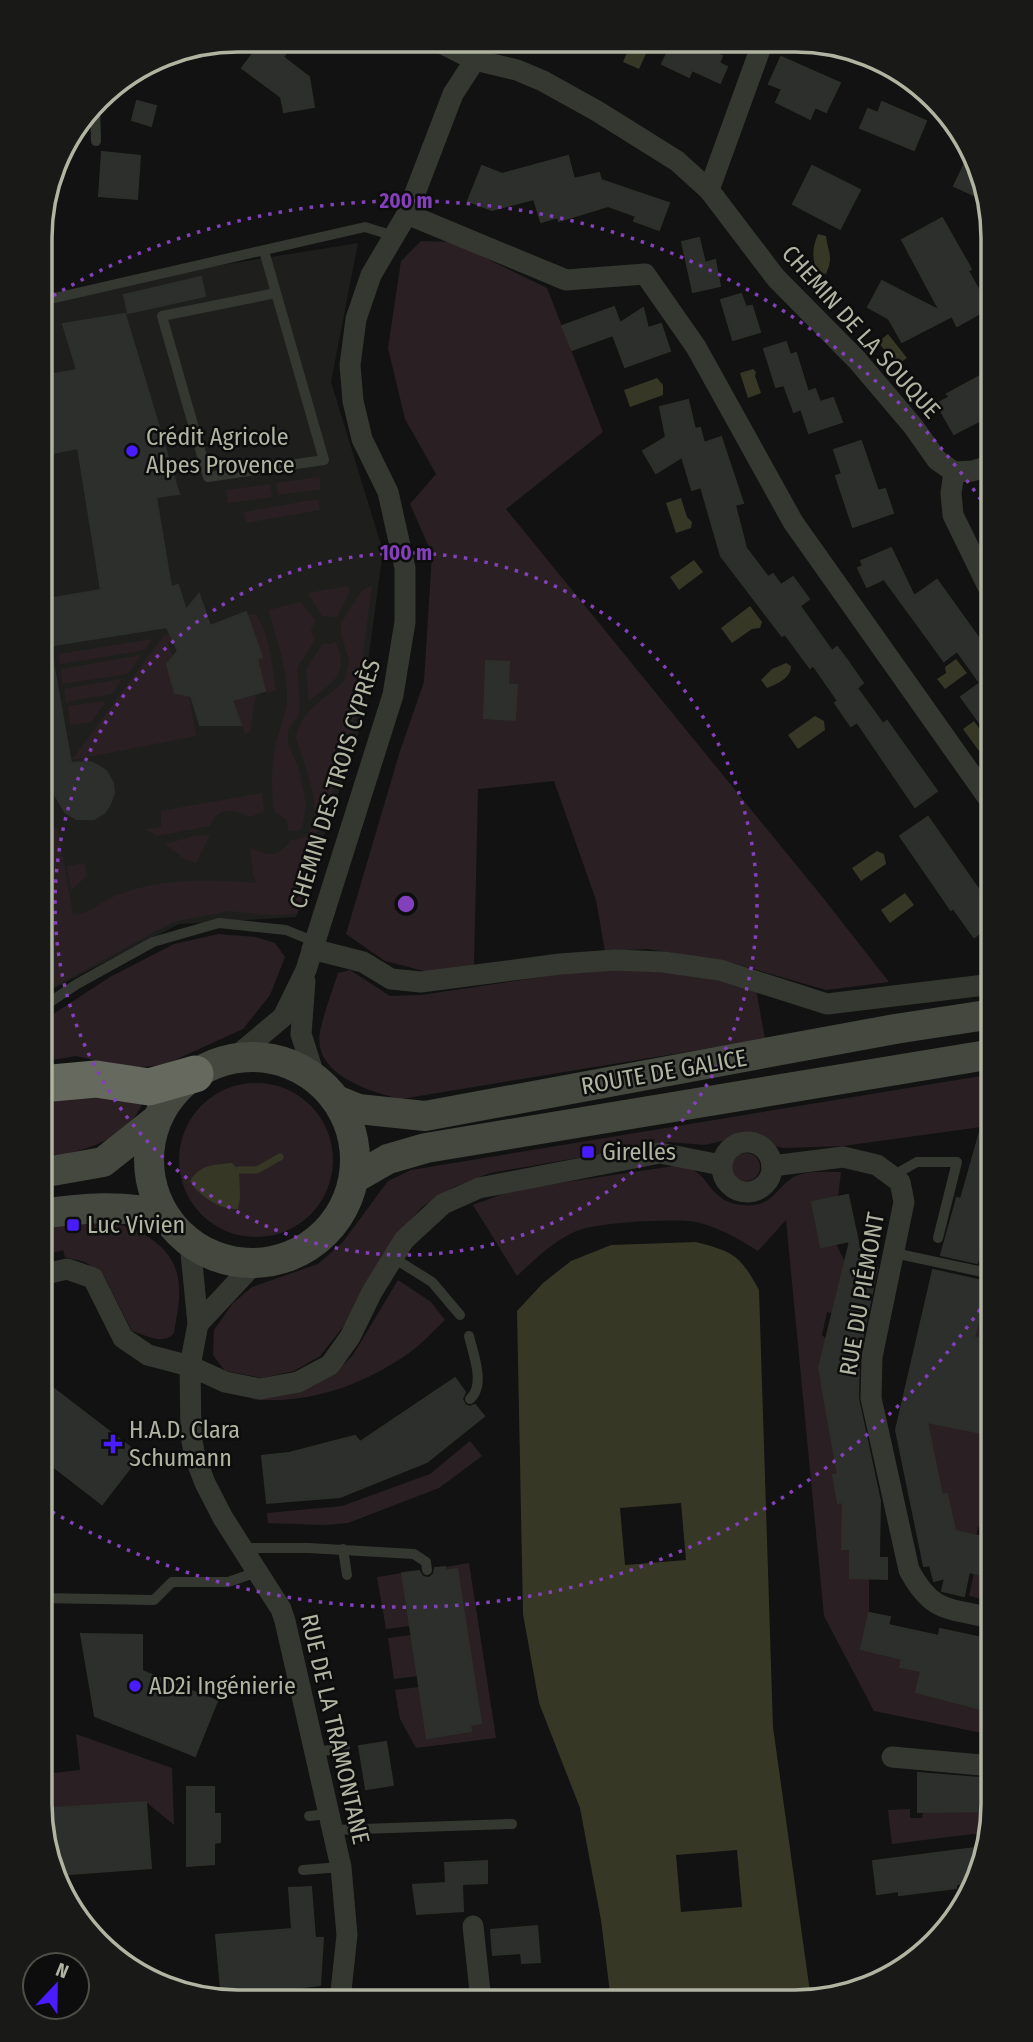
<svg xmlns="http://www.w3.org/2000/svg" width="1033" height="2042" viewBox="0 0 1033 2042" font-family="'Fira Sans Condensed',sans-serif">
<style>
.built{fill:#1e1f1d}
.green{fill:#2a2024}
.water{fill:#373726}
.pier{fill:#111211}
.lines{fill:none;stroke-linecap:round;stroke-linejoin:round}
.stream{stroke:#373726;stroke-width:7}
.building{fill:#2d2f2c;stroke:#2c2f2a;stroke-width:2}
.lane{stroke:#353831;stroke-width:10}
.street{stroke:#353831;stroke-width:21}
.secondary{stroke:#45483f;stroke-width:30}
.highway{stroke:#66695d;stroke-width:37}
.ring{fill:none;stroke:#8340ba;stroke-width:3.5;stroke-dasharray:3.5 7}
.poi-dot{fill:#491cff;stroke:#0c0d0c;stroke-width:2.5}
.labels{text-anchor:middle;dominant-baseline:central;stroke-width:5;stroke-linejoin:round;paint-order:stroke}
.street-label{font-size:24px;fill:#b0b4a1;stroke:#0c0d0c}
.poi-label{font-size:24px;fill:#b0b4a1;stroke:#0c0d0c;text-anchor:start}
.rim{fill:none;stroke:#b0b4a1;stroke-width:3.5}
.centre{fill:#8340ba;stroke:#0c0d0c;stroke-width:3.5}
.ring-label{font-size:21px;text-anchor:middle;font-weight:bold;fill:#8340ba;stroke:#0c0d0c;stroke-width:5;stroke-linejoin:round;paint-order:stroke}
</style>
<rect width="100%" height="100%" fill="#111211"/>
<path class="built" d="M358,243L331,382L383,551L358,736L296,917L179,924L41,995L42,294Z"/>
<g class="green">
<path d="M421,241L453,242L547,288L603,432L506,509L824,899L889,982L826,990L726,961L647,949L605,951L596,900L554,781L478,789L474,965L428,972L385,961L346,934L400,751L424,682L432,554L410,504L436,474L405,419L388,348L401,261Z"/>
<path d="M319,477L321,489L278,495L276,483Z"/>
<path d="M270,484L272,497L228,503L226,490Z"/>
<path d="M318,499L320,510L246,523L244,512Z"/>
<path d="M348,586L350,591L337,617L322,616L308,593Z"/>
<path d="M372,586L352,735L321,824L312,842L322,840L297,914L270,915L229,911L173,922L41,994V830L58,828L73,915C89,914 102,901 117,895C162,878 209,879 256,883L253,875L250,847C269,858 278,857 291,840C336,838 304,763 296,739C299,710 327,699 345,680L349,660L341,634V623L362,590Z"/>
<path d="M301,602L315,620L311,631L315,640L297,668L300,705L299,714L288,731V744L298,766L304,794L306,806L302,827L297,831H289L286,819L274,811C271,787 271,759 278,736C281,724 287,711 287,699C288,669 276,639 269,610Z"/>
<path d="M255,614C270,634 272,666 276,690L268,693L265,691L247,615Z"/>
<path d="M170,634L172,639L168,643L173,656L167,664L175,693L189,696L196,736L72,760L164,635Z"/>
<path d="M152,639L145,650L60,664L59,654Z"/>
<path d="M336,642C349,677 333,681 309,701L306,670L323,643L329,644Z"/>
<path d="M141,655L128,674L62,684L61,669Z"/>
<path d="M122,679L112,694L66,702L64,689Z"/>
<path d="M256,693L250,732L245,734L232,700Z"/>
<path d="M106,701L91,722L70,725L68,706Z"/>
<path d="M262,793L264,811L250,817C241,813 225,806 216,816C213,818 212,823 210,826L156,836L146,829L161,827V811Z"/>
<path d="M210,835L196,863L186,860L165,844L194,836Z"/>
<path d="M84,863L87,876L71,890L67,866Z"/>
<path d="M218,934L256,937L275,943L285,957L270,995L243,1029L164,1065L129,1068L76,1056L41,1062V1022L110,977L174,944Z"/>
<path d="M601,968L696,975L756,989L765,1039L401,1099C370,1092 312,1074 320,1032C324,1012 332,992 338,973L350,970L390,996L421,995Z"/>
<path d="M993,1074L992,1130L981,1127L843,1146L784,1148L770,1145L756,1137L741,1132L726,1140L705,1145L669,1142L490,1173L454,1187L422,1207L391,1243L343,1327L320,1356L294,1371L262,1378L225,1371L213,1355L214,1330L233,1303L252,1287L318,1264L342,1243L388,1181L411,1170Z"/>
<circle cx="256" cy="1160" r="77"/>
<path d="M64,1089L143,1102C126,1143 79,1151 41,1160V1100Z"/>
<circle cx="746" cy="1167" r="14"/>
<path d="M674,1166C679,1167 685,1167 690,1169C710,1175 709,1202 742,1205C772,1208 774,1190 792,1178C805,1170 826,1172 841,1172L838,1197L812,1203L821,1247L836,1244L845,1262L834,1314L827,1312L822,1335L826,1339C822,1357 815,1371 823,1389L839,1474L834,1475L838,1503L843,1502L842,1548L850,1549V1578L869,1579V1613L861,1649L903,1657L901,1667L921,1671L958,1701V1704L992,1712V1735L874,1711L824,1616L786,1220L758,1251C737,1238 714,1224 689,1221C665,1219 592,1222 572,1233C550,1244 534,1260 517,1276L473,1205L513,1190Z"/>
<path d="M108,1222C143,1229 178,1248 179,1288C180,1303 176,1319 174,1333C164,1346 145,1335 132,1331L103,1274L85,1262L65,1257L63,1250L41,1256V1228L60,1224Z"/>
<path d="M985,1229L992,1231V1265L977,1262Z"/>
<path d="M398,1280L431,1302L445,1320C433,1331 422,1344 409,1353C362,1386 307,1405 250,1399L276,1396L333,1375L353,1355Z"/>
<path d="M984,1291L992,1293V1317L987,1342L992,1344V1411L985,1446L992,1448V1530L978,1527L969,1574L947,1569V1494L941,1495L926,1421L954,1427Z"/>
<path d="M470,1441L482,1456L439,1488L348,1523L325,1525L268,1523L267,1513L342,1506L430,1474Z"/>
<path d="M469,1563L496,1738L416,1748L400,1719L395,1690L419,1687L470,1725L481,1723L457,1570L445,1571V1567Z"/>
<path d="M402,1573L410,1626L386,1629L377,1577Z"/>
<path d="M974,1573L992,1577V1601L969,1596Z"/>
<path d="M411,1635L418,1676L394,1679L388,1638Z"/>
<path d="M76,1734L172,1768L174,1825L146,1802L41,1809L40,1738L45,1774L80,1770Z"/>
<path d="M977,1800V1812H992L986,1834H973L892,1844L888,1810L910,1809V1818H922L923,1812Z"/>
</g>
<g class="water">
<path d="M631,43H651L639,69L623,62Z"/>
<path d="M818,234L826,236C828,253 834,256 826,274L817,273C812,257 812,249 818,234Z"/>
<path d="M888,334L907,358L897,365L878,342Z"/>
<path d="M753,369L756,372L755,376L761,393L748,398L740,373Z"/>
<path d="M657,378L663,385V395L630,407L624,390Z"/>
<path d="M681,498L687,517L692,522L691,528L676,533L666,503Z"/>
<path d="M694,560L703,572L679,590L670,577Z"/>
<path d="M750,606L762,622L760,628L752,629L732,643L721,628Z"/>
<path d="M956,659L967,673L945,689L937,679L946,673L945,667Z"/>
<path d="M786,663L791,666C791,678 777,684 767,688L761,680L772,669Z"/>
<path d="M815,716L824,721L825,730L798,749L788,735Z"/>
<path d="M974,721L990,743L985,750L979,751L963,729Z"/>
<path d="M877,851L884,854L886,864L861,881L852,868Z"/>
<path d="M905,893L914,905L890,923L881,910Z"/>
<path d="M232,1163L239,1170L240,1198L238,1209C220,1210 199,1196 190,1181C201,1164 213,1165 232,1163Z"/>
<path d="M696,1242C734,1252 740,1255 759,1290L773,1727L811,1999L795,2002L611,2001L601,1920L580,1808L539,1703L523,1614L517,1311L543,1283L571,1261L611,1245Z"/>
</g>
<g class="pier">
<path d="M681,1503L686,1560L625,1565L620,1508Z"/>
<path d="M737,1850L742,1907L681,1912L676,1855Z"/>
</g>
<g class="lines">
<path class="stream" d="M239,1170H257L280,1157"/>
</g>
<g class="building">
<path d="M263,40L280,41L290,48L283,57L309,77L314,107L284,112L281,97L242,68Z"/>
<path d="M672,43H694L722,56L719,63L727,67L720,83L692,70L689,77L662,64Z"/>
<path d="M781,57L840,83L826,112L815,107L810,119L776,102L782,89L769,84Z"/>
<path d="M137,101L156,106L151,126L132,120Z"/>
<path d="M882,102L926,121L914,150L860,128L868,109L878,113Z"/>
<path d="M102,152L140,156L137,199L99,196Z"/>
<path d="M969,155L982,175L987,201L954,186Z"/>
<path d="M568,156L574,179L599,173L601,180L669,203L659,230L634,221L636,216L608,206L559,221L558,217L541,222L534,199L492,210L468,201L482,166L502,174Z"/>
<path d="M812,166L860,190L840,229L793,204Z"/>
<path d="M942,218L971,269L968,271L989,308L957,326L952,316L902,342L889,319L868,307L882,281L940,311L902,240Z"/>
<path d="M699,238L705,263L715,260L720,286L693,292L682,242Z"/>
<path d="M201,277L205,296L128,313L124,295Z"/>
<path d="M741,294L746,307L752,306L760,332L733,340L721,300Z"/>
<path d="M614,307L620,323L643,308L648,328L661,324L670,351L625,367L613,335L572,350L562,326Z"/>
<path d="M125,314L179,494L156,497L171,587L178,585L186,610L199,594L210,626L246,612L262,657L257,659L265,691L232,700L241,725H200L191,696L175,693L167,664L178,651L167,627L41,647V600L101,590L78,448L42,455V376L77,370L63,324Z"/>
<path d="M786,342L790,355L796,353L808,392L815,389L820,402L833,398L842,422L809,433L801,409L794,412L784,385L776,387L764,349Z"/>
<path d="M993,369V414L954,434L937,404L950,397L947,394Z"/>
<path d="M688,400L695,429L700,428L704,443L721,437L743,503L735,505L746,548L768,577L773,574L781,585L793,577L809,599L800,606L832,651L837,647L847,660L863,683L857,688L883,724L887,721L937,791L915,807L857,722L851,726L835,703L838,701L813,665L810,668L785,634L782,636L721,556L701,487L692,490L682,457L656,473L643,451L666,437L660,407Z"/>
<path d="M861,441L878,491L885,489L893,513L853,527L836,476L842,474L834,450Z"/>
<path d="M891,548L914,596L937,580L993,658V741L961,697L980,683L957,651L944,661L884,579L867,587L858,568L863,566L861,561Z"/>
<path d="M51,651L71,763L90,762L99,766L106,771L113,783L114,793L109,806L104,813L94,819H76L65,812L41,771V652Z"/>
<path d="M486,661L509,662L508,685H517L515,720L484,718Z"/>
<path d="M928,817L993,910V924L974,937L953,908L951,910L900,836Z"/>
<path d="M987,1107L992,1108V1231L985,1229L977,1263L941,1255L957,1198L961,1199Z"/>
<path d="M848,1195L863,1265L877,1268L859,1355L858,1398L880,1501L879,1558H887V1579L850,1578V1549H842L843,1502L838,1503L833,1475H838L819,1368L850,1241L821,1247L812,1202Z"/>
<path d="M933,1270L987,1282L974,1338L983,1339L986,1348L992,1350V1435L927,1422L942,1495L947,1494L955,1531L992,1539V1577L969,1572L964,1596L942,1591L945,1578L934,1581L930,1565L924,1566L896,1430Z"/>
<path d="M455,1378L465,1392L462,1399L465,1405L470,1407L475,1405L484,1416L427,1462L340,1497L267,1503L262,1456L289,1453L355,1436L360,1442Z"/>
<path d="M41,1379L140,1455L102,1504L41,1457Z"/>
<path d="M445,1567V1571L457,1569L481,1723L470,1725L471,1731L427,1738L402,1573L419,1571L423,1577L429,1578L434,1574L435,1568Z"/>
<path d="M869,1613L890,1617L888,1625L939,1636L940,1629L992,1640V1712L916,1692L921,1671L900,1667L902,1659L861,1649Z"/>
<path d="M81,1634L142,1635V1671L217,1701L195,1756L95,1716Z"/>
<path d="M386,1742L393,1785L366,1789L359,1746Z"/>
<path d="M918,1773L992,1779V1811L918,1812Z"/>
<path d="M187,1787H214V1814H220V1842L214,1843V1864L187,1866Z"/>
<path d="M146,1802L151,1868L56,1875L51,1867L41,1809Z"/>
<path d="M974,1848L976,1861L968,1883L956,1884V1888L899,1895V1891L877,1894L873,1861Z"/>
<path d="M487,1861V1883L462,1884L463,1911L417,1914L413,1885L446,1883L445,1863Z"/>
<path d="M311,1887L315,1938H323L320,1985L285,1989L286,2000H222L216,1935L292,1929L289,1888Z"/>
<path d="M537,1926L540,1962L522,1963L521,1953L493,1955L491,1930Z"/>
</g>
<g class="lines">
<g class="lane">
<path d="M95,106L96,141"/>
<path d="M264,251L324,460L208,477L162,316L276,293"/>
<path d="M42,301L365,227L394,236"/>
<path d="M41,1008L77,984L153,942L219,923L286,930L315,942"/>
<path d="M892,1176L917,1162H957L938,1238"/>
<path d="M894,1253L992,1274"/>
<path d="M392,1257L432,1282L460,1315"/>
<path d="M469,1336C473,1354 486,1385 470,1399"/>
<path d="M991,1342L992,1335"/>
<path d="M242,1548H308L414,1554L426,1562L427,1570"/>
<path d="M343,1549L347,1575"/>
<path d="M40,1598L154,1600L172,1582H228L257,1572"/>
<path d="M315,1752L345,1748"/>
<path d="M309,1816L329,1814"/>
<path d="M332,1830L512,1824"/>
<path d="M303,1870L341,1867"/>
</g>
<g class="street">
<path d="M437,41L475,60L517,70L543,81L597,111L677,161L709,190L776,278L857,360L913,426L937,460L954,472L972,471L993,465"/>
<path d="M709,190L762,44"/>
<path d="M407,214L566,280L645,274L696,347L793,522L993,805"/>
<path d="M954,472L951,493L953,515L993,597"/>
<path d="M312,949L363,962L391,979L421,982L560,964L615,960L663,962L720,970L827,1004L993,984"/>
<path d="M305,981L301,1034L315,1078"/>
<path d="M234,1058L283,1017L306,970L393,695L405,622V568L388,492L362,439L353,401L350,365L356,319L371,275L407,214L453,94L475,60L479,42"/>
<circle cx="747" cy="1167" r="25"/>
<path d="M772,1166L843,1157L877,1165L900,1182L904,1202L872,1357L871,1398L909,1570C932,1613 948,1608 992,1618"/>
<path d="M190,1243L198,1324L190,1366L191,1436L195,1457L205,1483L223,1518L281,1609L285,1621L341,1867L347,1935L340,2000"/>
<path d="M41,1275L67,1269L93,1278L123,1338L148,1355L190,1366L225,1382L260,1389L298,1382L330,1365L350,1337L372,1292L404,1240L443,1204L479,1188L660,1153L721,1165"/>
<path d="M198,1324L254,1264"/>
<path d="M892,1757L992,1766"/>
<path d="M473,1926L481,2001"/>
</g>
<g class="secondary">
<circle cx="252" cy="1160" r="103"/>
<path d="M336,1100L358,1109L425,1116L895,1029L993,1014"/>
<path d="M41,1173L103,1162L156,1120"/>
<path d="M355,1178L388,1159L426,1148L993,1054"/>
<path d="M41,1214C81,1208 126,1204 165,1216"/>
</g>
<path class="highway" d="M41,1084L96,1079L149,1087L195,1074"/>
</g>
<g class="ring">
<circle cx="406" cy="904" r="351"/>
<path d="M992 1292A703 703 0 0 1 44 1507M44 301A703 703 0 0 1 992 516"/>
</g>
<g class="poi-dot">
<circle cx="132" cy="451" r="7"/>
<rect x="581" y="1145" width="14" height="14" rx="3.5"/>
<rect x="66" y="1218" width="14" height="14" rx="3.5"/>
<path d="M109.5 1433.5h7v7h7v7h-7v7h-7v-7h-7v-7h7z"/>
<circle cx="135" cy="1686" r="7"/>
</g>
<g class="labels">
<g class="street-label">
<text transform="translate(861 332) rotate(48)">CHEMIN DE LA SOUQUE</text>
<text transform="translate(335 784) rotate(-73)">CHEMIN DES TROIS CYPRÈS</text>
<text transform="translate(664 1072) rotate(-10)">ROUTE DE GALICE</text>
<text transform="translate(862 1294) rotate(-80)">RUE DU PIÉMONT</text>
<text transform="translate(335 1729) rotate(77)">RUE DE LA TRAMONTANE</text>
</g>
<g class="poi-label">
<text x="146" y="437">Crédit Agricole<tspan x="146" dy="28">Alpes Provence</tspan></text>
<text x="602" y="1152">Girelles</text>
<text x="87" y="1225">Luc Vivien</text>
<text x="129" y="1430">H.A.D. Clara<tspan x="129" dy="28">Schumann</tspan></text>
<text x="149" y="1686">AD2i Ingénierie</text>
</g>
</g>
<path d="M0 0H1033V2042H0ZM238 52H795A186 186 0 0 1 981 238V1804A186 186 0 0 1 795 1990H238A186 186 0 0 1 52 1804V238A186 186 0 0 1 238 52Z" fill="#191a18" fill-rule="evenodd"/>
<path class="rim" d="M238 52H795A186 186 0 0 1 981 238V1804A186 186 0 0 1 795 1990H238A186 186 0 0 1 52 1804V238A186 186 0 0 1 238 52Z"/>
<circle cx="406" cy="904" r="10" class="centre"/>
<g class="ring-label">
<text x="406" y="208">200 m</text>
<text x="406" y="560">100 m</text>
</g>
<g transform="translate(56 1986) rotate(22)"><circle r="33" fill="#0c0d0c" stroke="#4e5048" stroke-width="2"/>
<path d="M0-5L12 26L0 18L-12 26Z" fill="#491cff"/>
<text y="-10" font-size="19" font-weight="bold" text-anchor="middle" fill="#b0b4a1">N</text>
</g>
</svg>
